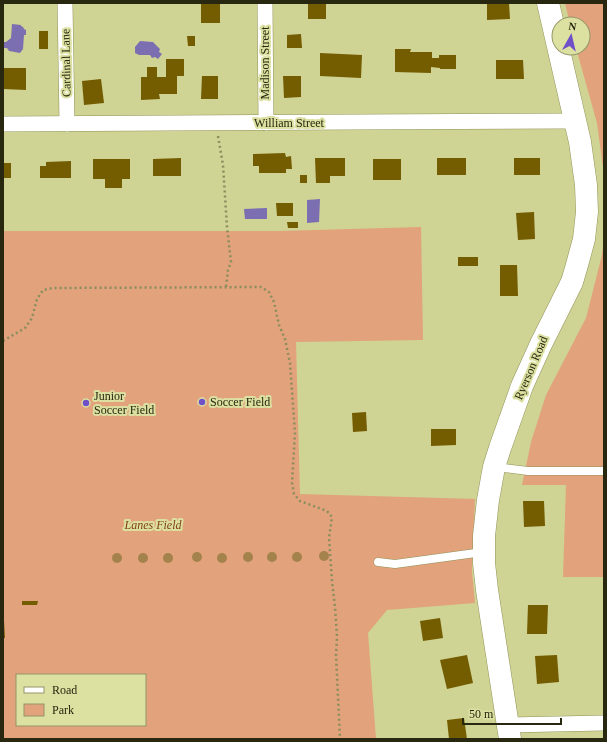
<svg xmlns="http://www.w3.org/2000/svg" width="607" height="742" viewBox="0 0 607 742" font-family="'Times New Roman',serif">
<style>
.green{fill:#e2a27c;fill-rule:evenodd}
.water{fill:#7b6fb1}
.building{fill:#745c00}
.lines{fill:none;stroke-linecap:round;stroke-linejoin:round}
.lane-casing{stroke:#909356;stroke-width:9}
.street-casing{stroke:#909356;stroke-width:16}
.secondary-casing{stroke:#909356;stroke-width:23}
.path{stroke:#8a8d5d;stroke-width:2.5;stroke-dasharray:2 3;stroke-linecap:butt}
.lane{stroke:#fff;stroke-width:8}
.street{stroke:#fff;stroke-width:15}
.secondary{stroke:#fff;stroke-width:22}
.tree{fill:#a4824c}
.poi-dot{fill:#7050c9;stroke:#dce0a1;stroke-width:1.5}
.labels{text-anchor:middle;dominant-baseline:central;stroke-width:4;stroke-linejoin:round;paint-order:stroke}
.street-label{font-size:12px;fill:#27280f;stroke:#dce0a1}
.poi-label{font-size:12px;fill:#27280f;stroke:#dce0a1;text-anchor:start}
.park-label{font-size:12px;font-style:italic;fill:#804012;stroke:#dce0a1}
</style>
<rect width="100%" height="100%" fill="#cfd394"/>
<g class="green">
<path d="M565,3H604V175L597,123L576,48H583V24H570Z"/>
<path d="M421,227L423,340L296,342L300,494L475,499L472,572L475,603L387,610L368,633L376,739H3V231H279ZM17,675H145V725H17Z"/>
<path d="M604,239V577H563L566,485H522L531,442L546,395L586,318L602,255Z"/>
</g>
<g class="water">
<path d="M12,24L21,25V26L23,27L24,29L26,30V35H24L23,49L20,53L9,51L7,48H3V42H6L11,38Z"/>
<path d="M140,41L153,42L160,49L159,52L162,54L158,59L155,57L152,58L150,55H139L135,53V47Z"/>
<path d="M320,199L319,222L307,223V200Z"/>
<path d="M267,208V219H245L244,209Z"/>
</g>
<g class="building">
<rect x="201" y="3" width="19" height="20"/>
<rect x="308" y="3" width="18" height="16"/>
<path d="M487,3H509L510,19L487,20Z"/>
<rect x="39" y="31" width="9" height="18"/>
<path d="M301,34L302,48H287V35Z"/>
<path d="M187,36H195V46H188Z"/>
<path d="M395,49H411L410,52H432V58H439V55H456V69H440V68L431,67V73L395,72Z"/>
<path d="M320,53L362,55L361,78L320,76Z"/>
<path d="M166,59H184V76H177V94H159L160,99L141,100V77H147V67H157V77H166Z"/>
<path d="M496,60H523L524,79H496Z"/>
<path d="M3,68H26V90L3,89Z"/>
<path d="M202,76H218V99H201Z"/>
<path d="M283,76H301V97L284,98Z"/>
<path d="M101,79L104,103L84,105L82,81Z"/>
<path d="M285,153L286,157L291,156L292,169H286V173H259V166H253V154Z"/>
<path d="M181,158V176H153V159Z"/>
<path d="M315,158H345V176H330V183H316Z"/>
<rect x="437" y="158" width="29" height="17"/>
<rect x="514" y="158" width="26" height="17"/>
<path d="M93,159H130V179H122V188H105V179H93Z"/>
<rect x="373" y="159" width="28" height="21"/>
<path d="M71,161V178H40V166H46V162Z"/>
<rect x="3" y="163" width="8" height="15"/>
<rect x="300" y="175" width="7" height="8"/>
<path d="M276,203H293V216H277Z"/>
<path d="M534,212L535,239L518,240L516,213Z"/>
<path d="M287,222H298V228H288Z"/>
<rect x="458" y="257" width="20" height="9"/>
<path d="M500,265H517L518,296H500Z"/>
<path d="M366,412L367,431L353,432L352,413Z"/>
<path d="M431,429H456V445L431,446Z"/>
<path d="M523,501H544L545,526L524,527Z"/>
<path d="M22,601H38L37,605H22Z"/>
<path d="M528,605H548L547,634H527Z"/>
<path d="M440,618L443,638L423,641L420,621Z"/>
<path d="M3,621H4L5,638H3Z"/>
<path d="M467,655L473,683L447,689L440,660Z"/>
<path d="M557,655L559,682L537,684L535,656Z"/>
<path d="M464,718L467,739H449L447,720Z"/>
</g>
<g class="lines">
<defs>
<g id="lane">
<path d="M495,467L528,471H604"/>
<path d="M378,562L395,564L483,552"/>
</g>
<g id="street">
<path d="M65,3L67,124"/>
<path d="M265,3L266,123"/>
<path d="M3,124L174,123L576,121"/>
<path d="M507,725L604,723"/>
</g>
<path id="secondary" d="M510,739L487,590L484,563V536L488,500L494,467L500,448L522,386L541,344L572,282L577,265L584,239L587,212L586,185L580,142L548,3"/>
</defs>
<use href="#lane" class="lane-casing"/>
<use href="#street" class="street-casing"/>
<use href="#secondary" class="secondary-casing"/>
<g class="path">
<path d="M218,136L223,165L227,227L231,262L228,270L226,287"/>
<path d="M3,341L25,328L32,318L37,299L43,290L53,288L261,287L269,292L274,302L279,325L285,339L290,363L295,433L292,483L294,494L300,501L327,511L332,517L329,538L332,581L335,607L337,637L336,655L340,739"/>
</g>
<use href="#lane" class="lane"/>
<use href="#street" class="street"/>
<use href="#secondary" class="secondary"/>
</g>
<g class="tree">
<circle cx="324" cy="556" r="5"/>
<circle cx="197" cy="557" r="5"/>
<circle cx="248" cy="557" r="5"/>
<circle cx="272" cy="557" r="5"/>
<circle cx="297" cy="557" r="5"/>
<circle cx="117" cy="558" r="5"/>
<circle cx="143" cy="558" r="5"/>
<circle cx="168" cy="558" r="5"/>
<circle cx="222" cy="558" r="5"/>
</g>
<g class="poi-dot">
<circle cx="202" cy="402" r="4"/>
<circle cx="86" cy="403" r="4"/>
</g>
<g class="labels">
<g class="street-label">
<text transform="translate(66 63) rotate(-91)">Cardinal Lane</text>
<text transform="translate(265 63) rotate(-90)">Madison Street</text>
<text x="289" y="123">William Street</text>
<text transform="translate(531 368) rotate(-67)">Ryerson Road</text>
</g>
<g class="poi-label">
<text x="94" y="396">Junior<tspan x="94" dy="14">Soccer Field</tspan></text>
<text x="210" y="402">Soccer Field</text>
</g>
<g class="park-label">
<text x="153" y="525">Lanes Field</text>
</g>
</g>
<rect width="607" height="742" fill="none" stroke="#27280f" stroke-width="8"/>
<rect x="16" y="674" width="130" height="52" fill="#dce0a1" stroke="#949667"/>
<rect x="24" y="687" width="20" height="6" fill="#ffffff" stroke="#949667"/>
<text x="52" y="694" font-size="12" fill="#27280f">Road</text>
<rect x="24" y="704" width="20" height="12" fill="#e2a27c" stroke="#949667"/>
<text x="52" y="714" font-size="12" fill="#27280f">Park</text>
<g transform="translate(571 36) rotate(8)"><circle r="19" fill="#dce0a1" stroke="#949667"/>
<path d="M0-3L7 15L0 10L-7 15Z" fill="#7050c9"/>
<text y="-6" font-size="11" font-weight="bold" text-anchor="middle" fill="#27280f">N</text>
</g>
<path d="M463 718v6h98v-6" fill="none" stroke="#27280f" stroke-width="2"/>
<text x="469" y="718" font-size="12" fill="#27280f" stroke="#dce0a1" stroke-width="3" paint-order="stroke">50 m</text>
</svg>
